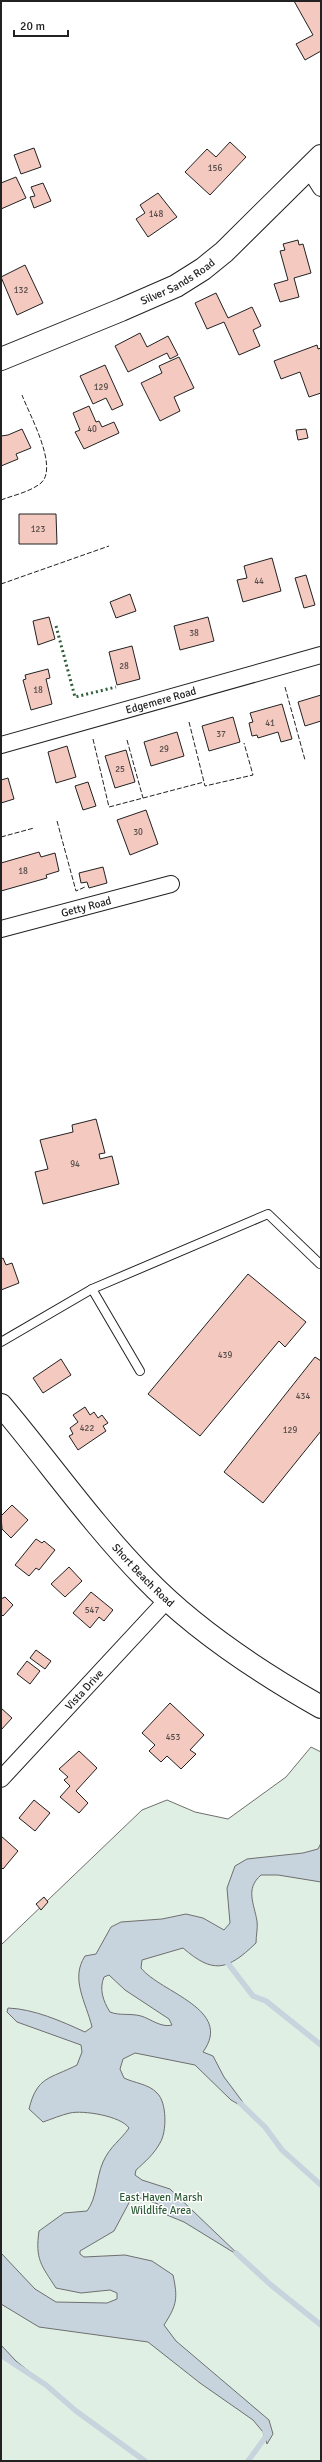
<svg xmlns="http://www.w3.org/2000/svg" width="322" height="2462" viewBox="0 0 322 2462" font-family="Signika,sans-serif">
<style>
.green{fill:#e0efe3;stroke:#6f6f6f}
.water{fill:#c7d3dd;stroke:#6f6f6f;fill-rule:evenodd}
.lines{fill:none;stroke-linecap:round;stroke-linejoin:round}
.stream{stroke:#c7d3dd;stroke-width:5.5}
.building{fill:#f3c9c0;stroke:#222}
.service-casing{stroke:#222;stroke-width:10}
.minor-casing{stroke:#222;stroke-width:18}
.secondary-casing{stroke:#222;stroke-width:24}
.service{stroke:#fff;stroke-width:8}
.minor{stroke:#fff;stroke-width:16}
.secondary{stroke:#fff;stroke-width:22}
.hedge{stroke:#2f5e38;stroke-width:3;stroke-dasharray:2 3;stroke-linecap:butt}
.fence{stroke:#222;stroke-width:1;stroke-dasharray:5 2;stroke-linecap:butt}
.labels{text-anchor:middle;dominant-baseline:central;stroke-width:3;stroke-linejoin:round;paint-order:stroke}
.number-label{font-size:9px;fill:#564c4a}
.street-label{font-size:11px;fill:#222;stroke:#fff}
.park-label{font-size:11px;fill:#2f5e38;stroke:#fff}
</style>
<rect width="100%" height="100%" fill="#fff"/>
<path class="green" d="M311,1747L321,1752V2461H1V1945L142,1810L167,1800L195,1812L228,1819L286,1777Z"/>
<g class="water">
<path d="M321,1843V1882L278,1875H261C245,1889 254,1903 257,1921C258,1928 256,1936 256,1943C227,1971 213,1974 183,1948L142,1960L141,1968C161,1993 234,2009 203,2052L213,2056L224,2077L242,2101L245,2108L231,2100L195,2065L135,2053L123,2059L120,2069L124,2078C134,2083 149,2084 157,2093C167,2102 167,2132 160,2143C154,2154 145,2162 136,2170L135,2175L142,2180L170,2189L241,2257L184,2222L167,2215L158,2204L140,2198L131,2199L114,2231L80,2251V2254L84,2257L125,2255L152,2261L173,2275C178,2298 177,2305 164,2325L176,2341L269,2420L273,2434L267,2444L263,2432L253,2420L200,2383L148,2342L39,2327L1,2304V2253L35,2289L56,2302L107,2303L117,2299V2293L110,2290L81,2293L56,2288C41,2265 35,2259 39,2231L64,2213L87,2211C97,2198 96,2178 103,2162C110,2146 121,2140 129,2128C121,2116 83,2110 70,2113C61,2115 52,2119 43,2122L29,2109C37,2076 50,2079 77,2065L82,2052L81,2045L17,2022L7,2012L8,2008C34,2009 61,2021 85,2032L92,2027C86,2002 70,1979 85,1956L96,1954L111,1927L121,1922L162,1919L186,1914L203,1918L224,1930L230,1923L227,1888L235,1866L247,1859L303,1853L318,1849ZM109,1975L125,1990L169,2019L172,2025C161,2028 151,2019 141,2016C130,2013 120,2016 110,2012C103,2001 99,1989 104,1977Z"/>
<path d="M1,2345L16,2361L46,2385L1,2355Z"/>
</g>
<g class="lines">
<g class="stream">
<path d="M223,1957L253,1996L266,2001L321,2045"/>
<path d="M240,2103L265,2127L282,2150L321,2185"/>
<path d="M236,2253L271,2285L321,2325"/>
<path d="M1,2355L46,2385L76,2411L145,2461"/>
<path d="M248,2461L267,2435L265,2432"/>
</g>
</g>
<g class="building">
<path d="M294,1H321V51L305,60L296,44L313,35Z"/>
<path d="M230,142L246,157L210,195L185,172L207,149L216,157Z"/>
<path d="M34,148L41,167L21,174L14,155Z"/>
<path d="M16,177L26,198L1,209V183Z"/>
<path d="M43,183L51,201L34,208L30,197L35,196L31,187Z"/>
<path d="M158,193L177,217L148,237L136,219L145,213L140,205Z"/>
<path d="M298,240L299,245L303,244L311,273L294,278L299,297L280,302L274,284L288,280L280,251L285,250L283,244Z"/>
<path d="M25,265L43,303L17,315L1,277Z"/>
<path d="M216,293L228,318L252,307L261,326L253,330L260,346L239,355L224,322L207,329L195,303Z"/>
<path d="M140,333L147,347L168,336L178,355L170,359L167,353L128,372L115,346Z"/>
<path d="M317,345L318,349L321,348V393L309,397L300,372L281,379L274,361Z"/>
<path d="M179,357L194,388L174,397L180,411L160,421L141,383L162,373L159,366Z"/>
<path d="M105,365L123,405L112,410L106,398L93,404L80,376Z"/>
<path d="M89,406L96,422L99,421L102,427L114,422L119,433L84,449L75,432L80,430L73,413Z"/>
<path d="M22,429L31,448L16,454L18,459L1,466V436L8,435Z"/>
<path d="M306,429L308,438L298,440L296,430Z"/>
<path d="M19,514H56L57,544H19Z"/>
<path d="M272,558L281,591L243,602L237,580L247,578L244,566Z"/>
<path d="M306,575L315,605L304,608L295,578Z"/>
<path d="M130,594L136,611L116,618L110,602Z"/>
<path d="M49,617L55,639L38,645L33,621Z"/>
<path d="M208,617L214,641L180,650L174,626Z"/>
<path d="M132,646L140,679L117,685L109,652Z"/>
<path d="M48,669L50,678L46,679L52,704L31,710L23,680L26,679L25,675Z"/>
<path d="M321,695V721L305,726L298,702Z"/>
<path d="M282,704L292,739L281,742L278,732L258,738L257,735L252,736L249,723L253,722L250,713Z"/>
<path d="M233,717L240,742L209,751L202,726Z"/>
<path d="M177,732L184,756L151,766L144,742Z"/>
<path d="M67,746L76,777L56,783L48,752Z"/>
<path d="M126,750L135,782L115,788L105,756Z"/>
<path d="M8,778L14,799L1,803V780Z"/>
<path d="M88,782L96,806L83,810L75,786Z"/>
<path d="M146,810L158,844L130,855L117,820Z"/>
<path d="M39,852L41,857L55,853L59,871L46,875L47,878L1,891V863Z"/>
<path d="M103,867L107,883L89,888L87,882L81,883L79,873Z"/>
<path d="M96,1119L105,1153L99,1154L100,1159L112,1156L119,1184L43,1204L35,1172L48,1169L40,1140L73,1132L72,1125Z"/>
<path d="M3,1258L6,1265L12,1263L19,1283L1,1290V1259Z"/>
<path d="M248,1274L306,1322L285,1347L279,1341L200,1436L148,1394Z"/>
<path d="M315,1357L321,1361V1431L263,1503L224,1472Z"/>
<path d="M61,1359L71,1375L43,1393L33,1378Z"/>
<path d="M85,1407L90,1415L94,1412L98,1418L102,1415L108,1423L103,1426L106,1431L78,1450L69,1436L73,1434L70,1428L78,1422L73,1415Z"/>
<path d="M12,1505L28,1520L11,1538L2,1529L1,1516Z"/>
<path d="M36,1539L42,1543L44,1541L55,1550L39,1570L36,1568L29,1576L15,1565Z"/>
<path d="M69,1567L82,1581L65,1597L51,1584Z"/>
<path d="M91,1592L113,1610L104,1621L99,1617L90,1628L73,1613Z"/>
<path d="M5,1597L13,1605L3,1616L1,1614V1599Z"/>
<path d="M36,1650L51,1661L45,1669L30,1658Z"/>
<path d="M27,1661L40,1671L30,1684L17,1674Z"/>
<path d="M170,1703L204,1735L190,1750L196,1754L181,1769L167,1756L161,1762L149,1751L155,1745L142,1733Z"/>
<path d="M1,1708L12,1718L1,1730Z"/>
<path d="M79,1751L97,1768L76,1791L88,1803L79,1813L60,1797L70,1786L64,1780L68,1777L59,1769Z"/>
<path d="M34,1800L50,1813L35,1831L19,1818Z"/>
<path d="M1,1836L18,1851L3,1869L1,1867Z"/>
<path d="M44,1897L48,1902L41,1910L36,1904Z"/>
</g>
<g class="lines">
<defs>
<g id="service">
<path d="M92,1289L140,1371"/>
<path d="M1,1342L92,1289L268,1214L320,1264"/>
</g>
<g id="minor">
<path d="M309,169L321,188"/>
<path id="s1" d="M1,745L321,655"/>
<path id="s2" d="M1,929L171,884"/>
<path id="s3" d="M1,1779L168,1599"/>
</g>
<g id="secondary">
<path id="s4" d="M1,359L121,310L176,286L203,269L224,252L321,156"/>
<path id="s5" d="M1,1405C49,1462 93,1525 145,1578C193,1628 261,1673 321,1707"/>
</g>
</defs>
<use href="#service" class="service-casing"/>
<use href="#minor" class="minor-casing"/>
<use href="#secondary" class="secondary-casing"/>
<use href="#service" class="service"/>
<use href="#minor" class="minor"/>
<use href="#secondary" class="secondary"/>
<path class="hedge" d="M56,626L75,697L116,687"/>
<g class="fence">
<path d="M1,500C14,495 30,492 41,483C59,467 29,414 22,395"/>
<path d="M1,584L109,546"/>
<path d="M285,687L305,760"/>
<path d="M189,722L205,786L253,775L244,743"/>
<path d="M93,739L109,807L204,782"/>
<path d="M127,740L143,798"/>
<path d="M57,821L76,891L85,887"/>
<path d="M1,837L34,828"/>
</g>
</g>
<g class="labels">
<g class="number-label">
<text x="215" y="168">156</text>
<text x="156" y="214">148</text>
<text x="21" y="290">132</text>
<text x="101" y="387">129</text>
<text x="92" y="429">40</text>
<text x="38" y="529">123</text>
<text x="259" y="581">44</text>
<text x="194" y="633">38</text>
<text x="124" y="666">28</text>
<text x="38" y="690">18</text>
<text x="270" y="723">41</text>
<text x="221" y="734">37</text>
<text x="164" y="749">29</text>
<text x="120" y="769">25</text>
<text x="138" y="832">30</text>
<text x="23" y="871">18</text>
<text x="75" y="1164">94</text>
<text x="225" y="1355">439</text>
<text x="303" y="1396">434</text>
<text x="87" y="1428">422</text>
<text x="290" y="1430">129</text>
<text x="92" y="1610">547</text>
<text x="173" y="1737">453</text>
</g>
<g class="street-label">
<text stroke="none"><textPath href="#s4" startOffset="193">Silver Sands Road</textPath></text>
<text stroke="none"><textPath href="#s1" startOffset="166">Edgemere Road</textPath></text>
<text stroke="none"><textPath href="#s2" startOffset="88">Getty Road</textPath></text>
<text stroke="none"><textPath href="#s5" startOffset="222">Short Beach Road</textPath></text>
<text stroke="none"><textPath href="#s3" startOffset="122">Vista Drive</textPath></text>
</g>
<g class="park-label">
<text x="161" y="2197">East Haven Marsh<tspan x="161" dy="13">Wildlife Area</tspan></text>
</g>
</g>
<rect width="322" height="2462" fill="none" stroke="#222222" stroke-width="4"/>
<path d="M14 30v6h54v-6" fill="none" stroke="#222222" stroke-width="2"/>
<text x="20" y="30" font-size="12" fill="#222222" stroke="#ffffff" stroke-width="3" paint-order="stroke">20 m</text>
</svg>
